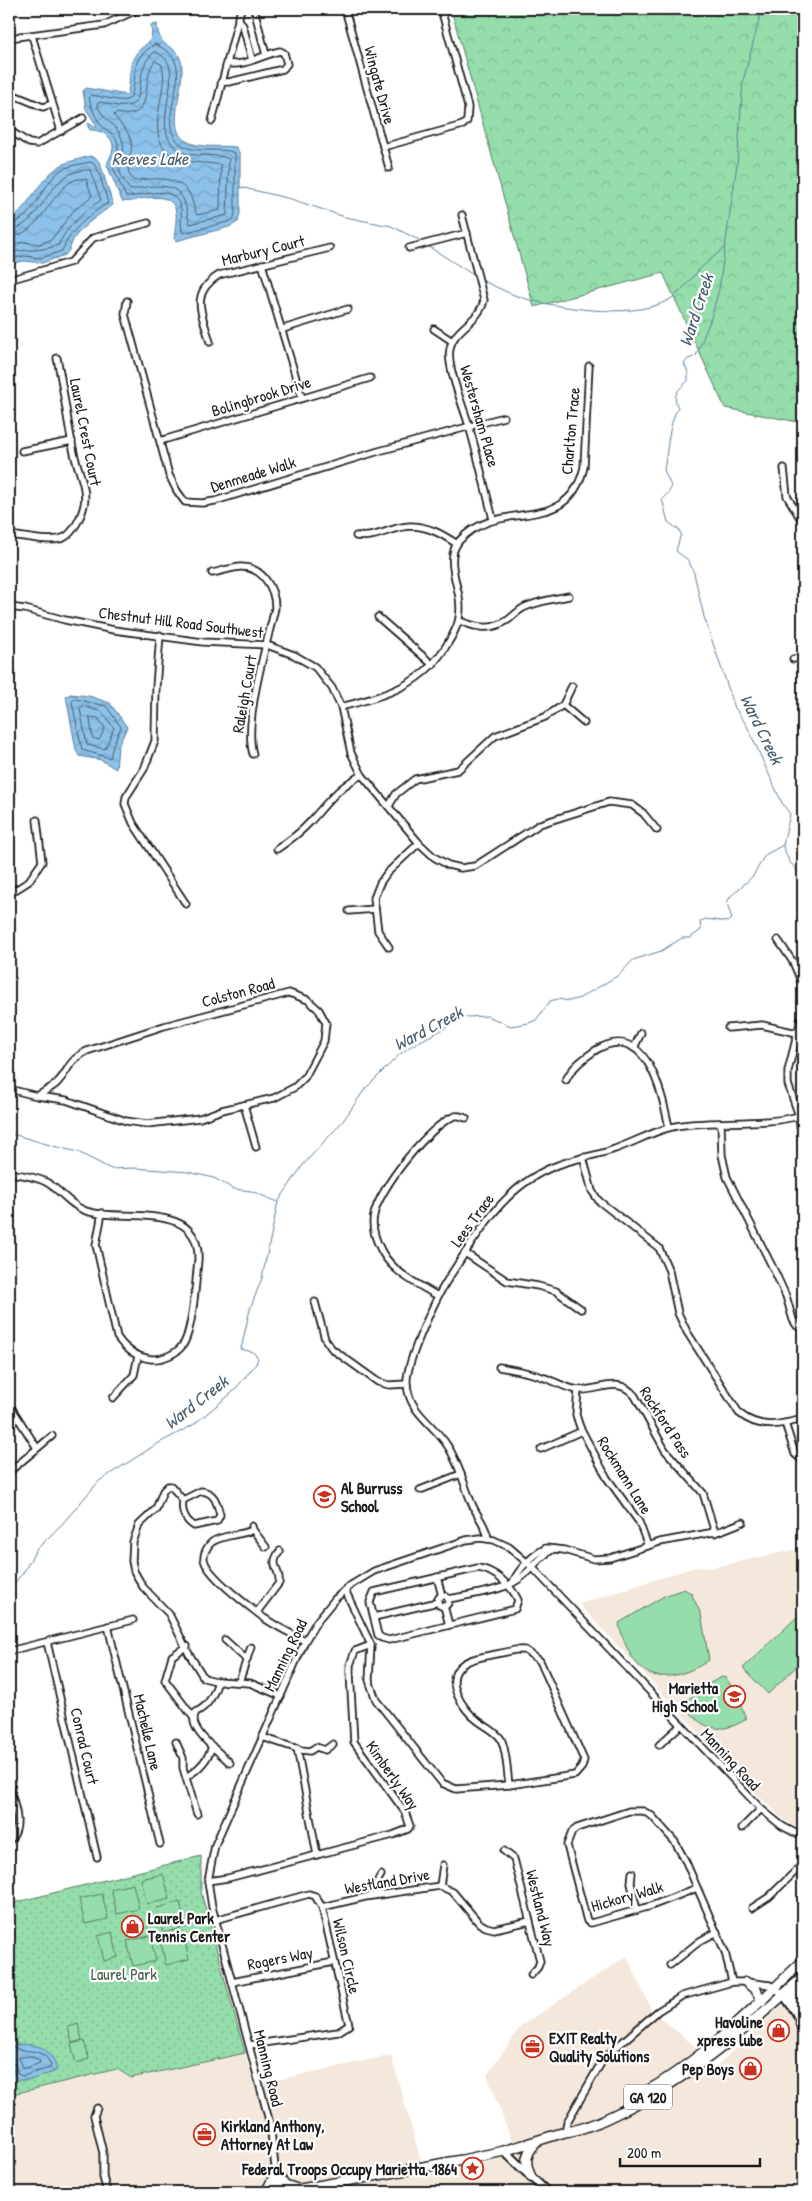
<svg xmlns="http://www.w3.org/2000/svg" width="812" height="2201" viewBox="0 0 812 2201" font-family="'Patrick Hand',sans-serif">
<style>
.built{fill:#f4e8dc}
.forest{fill:url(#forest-crowns);stroke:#587c64}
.park{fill:url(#park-dots);stroke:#587c64}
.pitch{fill:#95ddab;stroke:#587c64}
.water{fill:url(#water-waves);stroke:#5f7f97}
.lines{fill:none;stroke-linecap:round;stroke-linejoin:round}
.shore{stroke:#495e6e;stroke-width:1}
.stream{stroke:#5f7f97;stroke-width:1}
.minor-casing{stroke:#1c1c1c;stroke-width:9}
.tertiary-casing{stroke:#1c1c1c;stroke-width:11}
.trunk-casing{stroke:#1c1c1c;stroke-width:12}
.minor{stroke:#fff;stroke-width:5.5}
.tertiary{stroke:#fff;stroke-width:7}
.trunk{stroke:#fff;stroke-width:9}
.labels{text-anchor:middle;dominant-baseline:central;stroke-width:4.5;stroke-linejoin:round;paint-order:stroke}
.shield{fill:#fff;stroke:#606060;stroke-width:1}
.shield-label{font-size:15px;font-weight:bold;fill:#1c1c1c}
.street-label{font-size:16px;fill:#1c1c1c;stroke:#fff}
.poi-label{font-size:16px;font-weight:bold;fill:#1c1c1c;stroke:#fff;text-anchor:start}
.park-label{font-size:16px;fill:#46604e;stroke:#fff}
.water-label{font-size:18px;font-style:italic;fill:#495e6e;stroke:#fff}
</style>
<defs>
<pattern id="forest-crowns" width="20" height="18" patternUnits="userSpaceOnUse" patternTransform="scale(1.25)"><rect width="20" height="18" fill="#95ddab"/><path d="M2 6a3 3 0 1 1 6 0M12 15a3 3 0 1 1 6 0" fill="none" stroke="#80bd93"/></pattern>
<pattern id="park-dots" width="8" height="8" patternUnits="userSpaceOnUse" patternTransform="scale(1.25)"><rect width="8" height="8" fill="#95ddab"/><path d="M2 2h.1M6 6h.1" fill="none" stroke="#80bd93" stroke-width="1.8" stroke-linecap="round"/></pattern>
<pattern id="water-waves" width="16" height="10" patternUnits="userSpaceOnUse" patternTransform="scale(1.25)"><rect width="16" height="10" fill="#8cc1e9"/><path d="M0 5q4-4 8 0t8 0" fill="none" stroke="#78a5c7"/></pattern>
</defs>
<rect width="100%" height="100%" fill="#fff"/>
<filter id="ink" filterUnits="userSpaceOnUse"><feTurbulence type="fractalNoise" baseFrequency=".02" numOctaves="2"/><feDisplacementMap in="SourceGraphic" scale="10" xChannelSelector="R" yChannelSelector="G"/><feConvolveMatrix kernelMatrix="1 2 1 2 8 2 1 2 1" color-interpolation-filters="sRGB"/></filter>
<g filter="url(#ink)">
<g class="built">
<path d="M803,1548V1831L784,1820L752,1790L579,1604L695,1567L710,1568Z"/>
<path d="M627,1956L652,2011L697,2048L711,2071L803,1985V2183L797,2192H9V2095L117,2070L131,2079L245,2053L254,2085L391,2055L422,2165L512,2142L487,2075L521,2026Z"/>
</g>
<path class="forest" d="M451,9H803V423L725,408L663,273L534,307Z"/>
<path class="park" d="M201,1856V1892L245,2053L131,2078L117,2069L9,2095V1904Z"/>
<g class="pitch">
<path d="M684,1589L691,1593L701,1614L709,1660C695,1670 671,1680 653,1675C634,1669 622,1641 619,1623L664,1596Z"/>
<path d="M799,1615L803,1620V1660L768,1694L743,1668Z"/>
<path d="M722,1677L726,1678L738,1697L746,1719C722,1736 696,1729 685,1702L704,1686Z"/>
<path d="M163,1874L170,1899L147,1904L141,1879Z"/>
<path d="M133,1884L139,1909L117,1914L111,1889Z"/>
<path d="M102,1894L108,1919L85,1924L79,1899Z"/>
<path d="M180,1902L186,1927L163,1933L157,1908Z"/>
<path d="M112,1932L118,1957L104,1961L98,1936Z"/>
<path d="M183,1934L189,1959L166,1965L160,1940Z"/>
<path d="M150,1936L156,1961L133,1966L127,1941Z"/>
<path d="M78,2024L82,2040L72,2043L68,2027Z"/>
<path d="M84,2041L89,2059L76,2063L71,2044Z"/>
</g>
<g class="water">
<path d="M157,24C159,52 175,41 181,61C187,82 164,129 186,141C200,149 221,145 236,147L240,154V213L238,222L229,227L176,241L174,238C178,211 180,194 146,198C137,199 130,203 122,201L107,165C108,160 112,155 113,149C114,136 101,130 90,130L88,127V123L95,127L97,126L86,109L83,91L86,88L127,95C131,83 128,70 133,59C141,42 155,47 151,25Z"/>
<path d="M90,156L96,158L100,163L113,205C98,215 85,224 74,238C71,244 70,251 65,255L42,263L24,261L9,264V220C31,206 38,179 60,166C68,161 81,159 90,156Z"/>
<path d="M71,694L89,696L110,703L127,727L118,747L116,769L101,760L79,756L76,750L66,696Z"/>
<path d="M9,2040H12L16,2044C22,2045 27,2044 33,2045C46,2047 57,2058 56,2071L30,2080H17L9,2060Z"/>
</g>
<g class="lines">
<g class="shore">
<path d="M155,44C162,48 172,52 175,61C186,86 155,126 182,145C197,155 219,146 235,153V213L234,218L231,221L183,233C180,227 182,217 181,209C175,182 145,196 126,197L112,165C113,160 117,155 118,150C119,133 108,134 101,125C95,117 91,107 89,97L92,95C99,96 121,102 127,100C136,97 133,70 138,60C142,53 149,48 155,44Z"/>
<path d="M155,52C195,65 142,128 180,151C194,159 215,152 229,159L227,215L190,224C187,217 187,208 184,201C176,179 146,187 130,190C126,185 118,172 119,165C119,155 127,153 122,139C117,124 102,120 97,104L100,102C108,103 119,108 127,106C149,103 131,68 155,52Z"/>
<path d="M155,61L161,64C173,87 136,141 179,159C193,164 208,162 221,165L220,210L197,215C193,208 193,199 189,193C177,175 152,178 134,181C121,166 134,158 131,141C128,129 119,124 114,115L116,113C158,123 139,77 155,61Z"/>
<path d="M9,224C35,221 42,181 63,169C71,165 82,164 90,162L93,163L99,172L108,203C88,216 71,229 62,251L41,258L24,256L9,259"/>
<path d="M9,230C39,228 46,181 75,172C81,171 86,169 90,170L101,200C83,213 68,225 58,245C41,252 26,249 9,252"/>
<path d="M9,237C45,236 55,173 86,179L92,196L74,210L51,240L40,244L24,242L9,245"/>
<path d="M75,699L106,706L121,727L113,745L110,758L82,750L72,702Z"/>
<path d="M83,706L102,712L114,728L105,749L87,745L80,709Z"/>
<path d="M90,717L98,718L105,728L99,740L93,738Z"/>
<path d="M9,2044C23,2057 41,2043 51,2065L50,2068L22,2076L18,2074L15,2064L9,2063"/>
<path d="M31,2056L39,2060L40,2063L24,2069L19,2058Z"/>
</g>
<g class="stream">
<path d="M240,187L291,199L345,217L391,226L423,242"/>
<path d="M428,246L475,276"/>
<path d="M481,280C497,287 513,296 530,300C567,309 639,320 672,298C684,289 691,278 701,268C708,261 716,255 724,248"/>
<path d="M783,846L789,861L803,878"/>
<path d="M9,1133L53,1146L78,1152L111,1169L134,1168L188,1172L214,1178L234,1189L251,1191L278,1202"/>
<path d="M9,1589L23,1573L36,1550L63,1523L99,1481L157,1444L193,1425L233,1392L256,1364L258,1358L253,1352L241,1349L250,1309L262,1278L278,1202L303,1165L343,1121L365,1089L400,1054L411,1046L466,1017L487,1016L511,1026L529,1023L536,1020L550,1001L558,999L569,1001L580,998L619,975L633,960L661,951L682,938H690L701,930L700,922L705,919L728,922L732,919L727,903L730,897L753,876L765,855L783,845L790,814L782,803L747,726L735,708L704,617L694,573L688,560L676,551L681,534L679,530L668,522L662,499C677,486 669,485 664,470C668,449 668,426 678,407C671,395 679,389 688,381V372L684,364L688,359L696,356L711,318L719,289L737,164L743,81L762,9"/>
</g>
<defs>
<g id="minor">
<path d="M254,9L266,55"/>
<path d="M345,9L389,168"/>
<path d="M238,18L243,26L252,60"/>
<path d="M32,36L61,131"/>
<path d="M9,38L104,25L139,9"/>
<path d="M221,82H229L283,69L287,64L284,53L280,51C264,54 243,68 226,63"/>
<path d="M9,93L43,107L52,104"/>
<path d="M212,121L241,9"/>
<path d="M9,130L29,143L37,144L83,118"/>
<path d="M383,147L463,125L467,121L468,107L441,9"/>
<path d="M462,215L484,300C480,322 453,328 450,349C446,366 464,408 469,426C478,457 485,488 493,519"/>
<path d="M409,248L467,233"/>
<path d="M262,264L302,398"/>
<path d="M9,280L71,262L93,238L148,223"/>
<path d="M127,301L125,314L169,475L177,491L185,502L202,503L215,501L379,451L504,417"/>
<path d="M283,329L348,309"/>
<path d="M434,329L452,341"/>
<path d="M210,342C202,313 189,294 219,275L330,248"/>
<path d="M160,441L370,378"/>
<path d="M22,451L72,441"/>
<path d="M784,468L787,496L803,523"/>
<path d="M9,535C23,536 53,544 65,537C74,532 82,515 84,505C88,489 77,468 74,453C67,422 64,390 57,358"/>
<path d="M356,536C377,539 390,527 410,526C428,526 442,534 457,544"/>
<path d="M212,573C221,571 231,568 240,567C262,566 275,588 275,608C267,644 243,721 253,754"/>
<path d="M9,607L25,609L65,620L114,630L203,642L267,645L294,655L315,667L332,688L341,707L351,753L362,775L419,843L434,857L448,865L461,868L475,866L540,824L609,802L632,805L643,813L657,830"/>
<path d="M378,617L433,665"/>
<path d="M460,621C477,628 491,631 508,620C513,616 518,611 523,608C537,601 554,599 569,596"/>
<path d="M160,635L156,687L155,741L144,769L126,797L125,804L133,823L186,904"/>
<path d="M793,659L803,658"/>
<path d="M563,705L584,723"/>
<path d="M341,707C386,695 423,686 448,643C458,627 462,616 459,597C456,580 446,556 459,541C499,496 568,538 584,467L589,366"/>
<path d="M389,806L396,794L415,779L458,770L495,736L545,717L563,705L572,686"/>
<path d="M277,849C289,841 300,833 310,822C327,803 339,786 362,775"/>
<path d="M9,894L28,882L42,862L37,820"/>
<path d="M349,911L375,909"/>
<path d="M778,940L793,962L803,986"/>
<path d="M389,947L378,931L374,898L380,883L387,873L419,843"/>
<path d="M803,1011L788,1071V1084L799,1116L803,1150"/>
<path d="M728,1028L762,1025L797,1033"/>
<path d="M634,1048L641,1033"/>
<path d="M566,1080C572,1067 584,1058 596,1050C647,1020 662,1094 669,1127"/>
<path d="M9,1089L37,1096L66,1100L126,1121L147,1124L200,1118L222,1110L274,1098L295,1087L305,1077L324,1041L326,1023L319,1010L308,1000L289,993L164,1026L87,1051C65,1063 71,1069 57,1083C52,1088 43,1092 37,1096"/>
<path d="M244,1105L256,1147"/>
<path d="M721,1123L722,1155L727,1177L775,1272L786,1296L793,1320L797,1326"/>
<path d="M583,1157L592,1191L599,1201L659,1248L669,1271L678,1313L687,1332L739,1413C759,1430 780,1425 803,1419"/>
<path d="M9,1173C22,1175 34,1176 46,1182C61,1190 69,1205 86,1211C122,1223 201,1199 198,1260C196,1279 193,1333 182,1346C176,1354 162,1360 151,1359C137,1357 125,1349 117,1337L96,1245L102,1213"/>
<path d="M465,1253L507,1281L538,1286L556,1291L581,1309"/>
<path d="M438,1296C417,1284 394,1273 382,1252C376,1241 371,1227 374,1215C378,1190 430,1124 455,1116C459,1115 462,1117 466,1118"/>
<path d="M315,1302L325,1339L332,1349L378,1382L389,1385L407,1384"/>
<path d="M499,1367C514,1370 530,1372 545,1378C557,1382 568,1390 581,1390C602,1390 619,1376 635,1396L665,1450L703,1493L715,1533"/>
<path d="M578,1390L576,1415L580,1427L607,1478L639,1522L648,1546"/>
<path d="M113,1398L134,1375L138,1356"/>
<path d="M9,1404L37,1448"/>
<path d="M785,1423L795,1454L803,1461"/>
<path d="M541,1449L582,1431"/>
<path d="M9,1472L52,1436"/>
<path d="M420,1490L461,1474"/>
<path d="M201,1491C215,1492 217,1503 220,1515L217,1521L194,1526C185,1520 181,1511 183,1500Z"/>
<path d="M183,1500L171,1486H168L163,1491L156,1509L139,1525L133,1542L132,1561L134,1571L143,1587L169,1614L189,1654L204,1678L216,1681L250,1683L281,1696"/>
<path d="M252,1526L253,1530C241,1535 222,1535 212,1542C208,1545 203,1554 204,1559C206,1575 251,1608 264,1618C277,1627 292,1634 305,1641"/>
<path d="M253,1530L266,1547"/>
<path d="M488,1538C486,1525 477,1516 472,1504C464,1485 459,1463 447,1445C433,1423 409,1413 407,1384C405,1363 437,1295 450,1276C479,1232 505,1184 558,1165C576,1158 595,1156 612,1150C636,1142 658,1128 683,1125C724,1120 764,1126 803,1115"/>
<path d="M478,1568C494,1570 511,1585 518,1600L515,1609L389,1640L382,1638L378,1635L370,1602L374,1592Z"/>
<path d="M437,1577L442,1596"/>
<path d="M513,1582C519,1568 533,1555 546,1548L564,1550L594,1559L610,1558L660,1542L720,1531L743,1522"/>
<path d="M345,1590L371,1645L369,1680L376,1700L442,1783L456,1789L509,1785"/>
<circle cx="443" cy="1601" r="5.5"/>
<path d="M448,1599C469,1595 503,1591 519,1579C532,1570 539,1556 554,1549"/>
<path d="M444,1606L449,1625"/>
<path d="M257,1612L279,1583C281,1569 268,1566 280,1551"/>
<path d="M374,1617L438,1602"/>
<path d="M108,1626L160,1844"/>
<path d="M225,1640L247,1660"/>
<path d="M47,1642L97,1857"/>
<path d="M187,1646L172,1656L165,1680L193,1717"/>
<path d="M515,1650H525L540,1661L584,1760L582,1767L575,1775L509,1785C507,1771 507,1752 501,1739C496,1731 484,1726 477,1720C463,1710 442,1679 463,1664C474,1656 501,1654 515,1650Z"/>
<path d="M9,1651L133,1620"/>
<path d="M218,1681C214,1694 209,1706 196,1712C185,1729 219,1751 230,1763"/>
<path d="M239,1682L251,1647"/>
<path d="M262,1737L301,1750L310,1751L316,1747L325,1750L333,1744"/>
<path d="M176,1742L183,1758V1768L197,1814"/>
<path d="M659,1745L681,1725"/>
<path d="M297,1748L317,1855"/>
<path d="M186,1777C198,1770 208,1760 212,1746"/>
<path d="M9,1785C13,1803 25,1827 9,1841"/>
<path d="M742,1828L761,1809"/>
<path d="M504,1851L514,1859L540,1961L538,1967L531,1975"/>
<path d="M632,1873L631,1883L637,1910"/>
<path d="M208,1881L228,1878L393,1835L408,1829L410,1826L405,1812L354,1742L350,1673V1665L355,1651L371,1645"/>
<path d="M440,1886L443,1865"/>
<path d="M697,1888L651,1906L591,1923L587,1921L567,1845L572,1832L577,1828L629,1811H643L652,1816L675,1842L686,1862L725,1952L732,1982"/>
<path d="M376,1895V1884L381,1875"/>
<path d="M322,1907L365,1897L440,1886L453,1892L479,1923L486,1927L494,1929L530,1921"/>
<path d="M752,1908L769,1897L803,1864"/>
<path d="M215,1920L309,1894L315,1896L322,1907L349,2025L338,2032L250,2045"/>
<path d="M670,1965L700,1941L717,1932"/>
<path d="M232,1982L334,1962"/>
<path d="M97,2108L94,2116L103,2153V2177L107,2192"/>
<path d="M565,2132L567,2122L604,2058L658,2011L682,1996L732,1982H747L770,1985L784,1995"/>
<path d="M278,2192L270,2124L212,1907L208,1881L215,1845L305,1641L317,1621L335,1599L351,1585L374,1571L466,1540L480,1538L494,1540L509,1547L531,1566L761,1809L782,1826L803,1837"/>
</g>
<g id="tertiary">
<path d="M784,1995L798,2015L803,2033"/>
<path d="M504,2151L547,2192"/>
</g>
<g id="trunk">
<path d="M746,1982L756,1990L762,2001"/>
<path d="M796,1984L793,1996L798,2015"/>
<path d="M642,2094C703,2060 752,2009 803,1961"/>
<path d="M276,2173L285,2185L297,2189"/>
<path d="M531,2177C524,2162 525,2153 538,2141"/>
<path d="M266,2192L276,2173"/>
<path d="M284,2192L462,2160L504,2151L565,2132C583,2130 602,2121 618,2113C689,2079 746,2029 803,1977"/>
</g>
</defs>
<use href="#minor" class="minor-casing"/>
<use href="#tertiary" class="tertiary-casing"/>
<use href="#trunk" class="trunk-casing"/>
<use href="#minor" class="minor"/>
<use href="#tertiary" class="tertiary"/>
<use href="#trunk" class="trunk"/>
</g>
</g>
<defs>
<symbol id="school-ring" viewBox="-11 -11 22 22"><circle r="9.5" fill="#fff" stroke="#c8321e" stroke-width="1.5"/><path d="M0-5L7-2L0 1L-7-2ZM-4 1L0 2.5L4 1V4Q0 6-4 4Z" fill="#c8321e"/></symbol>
<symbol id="shop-ring" viewBox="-11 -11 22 22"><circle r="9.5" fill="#fff" stroke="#c8321e" stroke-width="1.5"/><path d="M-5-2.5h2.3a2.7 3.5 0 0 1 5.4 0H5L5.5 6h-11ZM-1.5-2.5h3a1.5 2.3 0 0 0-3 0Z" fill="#c8321e"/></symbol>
<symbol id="office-ring" viewBox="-11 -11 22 22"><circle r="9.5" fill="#fff" stroke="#c8321e" stroke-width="1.5"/><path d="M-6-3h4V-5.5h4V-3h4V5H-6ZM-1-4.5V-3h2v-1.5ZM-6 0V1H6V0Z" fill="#c8321e"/></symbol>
<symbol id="sight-ring" viewBox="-11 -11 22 22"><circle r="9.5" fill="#fff" stroke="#c8321e" stroke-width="1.5"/><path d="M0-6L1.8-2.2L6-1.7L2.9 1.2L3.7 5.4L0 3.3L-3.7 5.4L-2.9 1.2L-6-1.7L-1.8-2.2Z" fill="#c8321e"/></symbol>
</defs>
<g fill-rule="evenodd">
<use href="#school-ring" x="312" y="1484" width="25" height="25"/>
<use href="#school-ring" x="722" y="1684" width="25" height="25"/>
<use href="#shop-ring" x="120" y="1914" width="25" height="25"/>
<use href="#shop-ring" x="766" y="2018" width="25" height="25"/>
<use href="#office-ring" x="520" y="2034" width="25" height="25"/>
<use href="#shop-ring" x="738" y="2056" width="25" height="25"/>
<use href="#office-ring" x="192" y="2122" width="25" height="25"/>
<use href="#sight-ring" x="460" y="2156" width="25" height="25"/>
</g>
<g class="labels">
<rect class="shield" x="624" y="2084.5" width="48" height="25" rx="4"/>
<g class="shield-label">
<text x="648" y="2097">GA 120</text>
</g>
<g class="street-label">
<text transform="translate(380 85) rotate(75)">Wingate Drive</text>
<text transform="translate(263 250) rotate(-14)">Marbury Court</text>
<text transform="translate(261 396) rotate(-17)">Bolingbrook Drive</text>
<text transform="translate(480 416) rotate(74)">Westersham Place</text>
<text transform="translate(570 431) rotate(-85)">Charlton Trace</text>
<text transform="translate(86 432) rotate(79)">Laurel Crest Court</text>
<text transform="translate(253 474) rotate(-17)">Denmeade Walk</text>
<text transform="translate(181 622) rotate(7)">Chestnut Hill Road Southwest</text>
<text transform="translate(244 694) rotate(-80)">Raleigh Court</text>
<text transform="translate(238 992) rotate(-15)">Colston Road</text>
<text transform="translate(472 1220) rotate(-54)">Lees Trace</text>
<text transform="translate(666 1422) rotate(57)">Rockford Pass</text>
<text transform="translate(625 1475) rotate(58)">Rockmann Lane</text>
<text transform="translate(285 1655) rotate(-64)">Manning Road</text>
<text transform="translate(148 1732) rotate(77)">Machelle Lane</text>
<text transform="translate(85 1746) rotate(77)">Conrad Court</text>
<text transform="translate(731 1759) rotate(47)">Manning Road</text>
<text transform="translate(393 1775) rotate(55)">Kimberly Way</text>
<text transform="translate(387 1881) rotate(-10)">Westland Drive</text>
<text transform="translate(627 1896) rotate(-16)">Hickory Walk</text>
<text transform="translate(541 1908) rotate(76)">Westland Way</text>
<text transform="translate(347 1956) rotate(77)">Wilson Circle</text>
<text transform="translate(280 1958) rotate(-11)">Rogers Way</text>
<text transform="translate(269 2068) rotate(76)">Manning Road</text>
</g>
<g class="poi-label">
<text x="341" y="1488">Al Burruss<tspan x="341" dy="18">School</tspan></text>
<text x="718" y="1688" text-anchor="end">Marietta<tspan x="718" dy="18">High School</tspan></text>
<text x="148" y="1918">Laurel Park<tspan x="148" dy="18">Tennis Center</tspan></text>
<text x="763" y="2022" text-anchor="end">Havoline<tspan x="763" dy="18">xpress lube</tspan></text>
<text x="549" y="2038">EXIT Realty<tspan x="549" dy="18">Quality Solutions</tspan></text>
<text x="734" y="2069" text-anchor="end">Pep Boys</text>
<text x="221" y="2126">Kirkland Anthony,<tspan x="221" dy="18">Attorney At Law</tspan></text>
<text x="457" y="2169" text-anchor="end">Federal Troops Occupy Marietta, 1864</text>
</g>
<g class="park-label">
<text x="124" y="1974">Laurel Park</text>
</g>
<g class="water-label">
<text x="150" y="158">Reeves Lake</text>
<text transform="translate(696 310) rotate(-72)">Ward Creek</text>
<text transform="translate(762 729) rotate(64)">Ward Creek</text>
<text transform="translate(428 1028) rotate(-28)">Ward Creek</text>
<text transform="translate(196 1402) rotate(-38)">Ward Creek</text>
</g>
</g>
<rect width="812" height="2201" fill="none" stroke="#fff" stroke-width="30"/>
<rect x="15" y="15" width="782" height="2171" fill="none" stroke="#1c1c1c" stroke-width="2" filter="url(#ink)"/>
<path d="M620 2158v8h140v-8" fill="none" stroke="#1c1c1c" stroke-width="2.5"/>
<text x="627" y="2158" font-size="15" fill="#1c1c1c" stroke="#ffffff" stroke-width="4" paint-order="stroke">200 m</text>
</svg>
